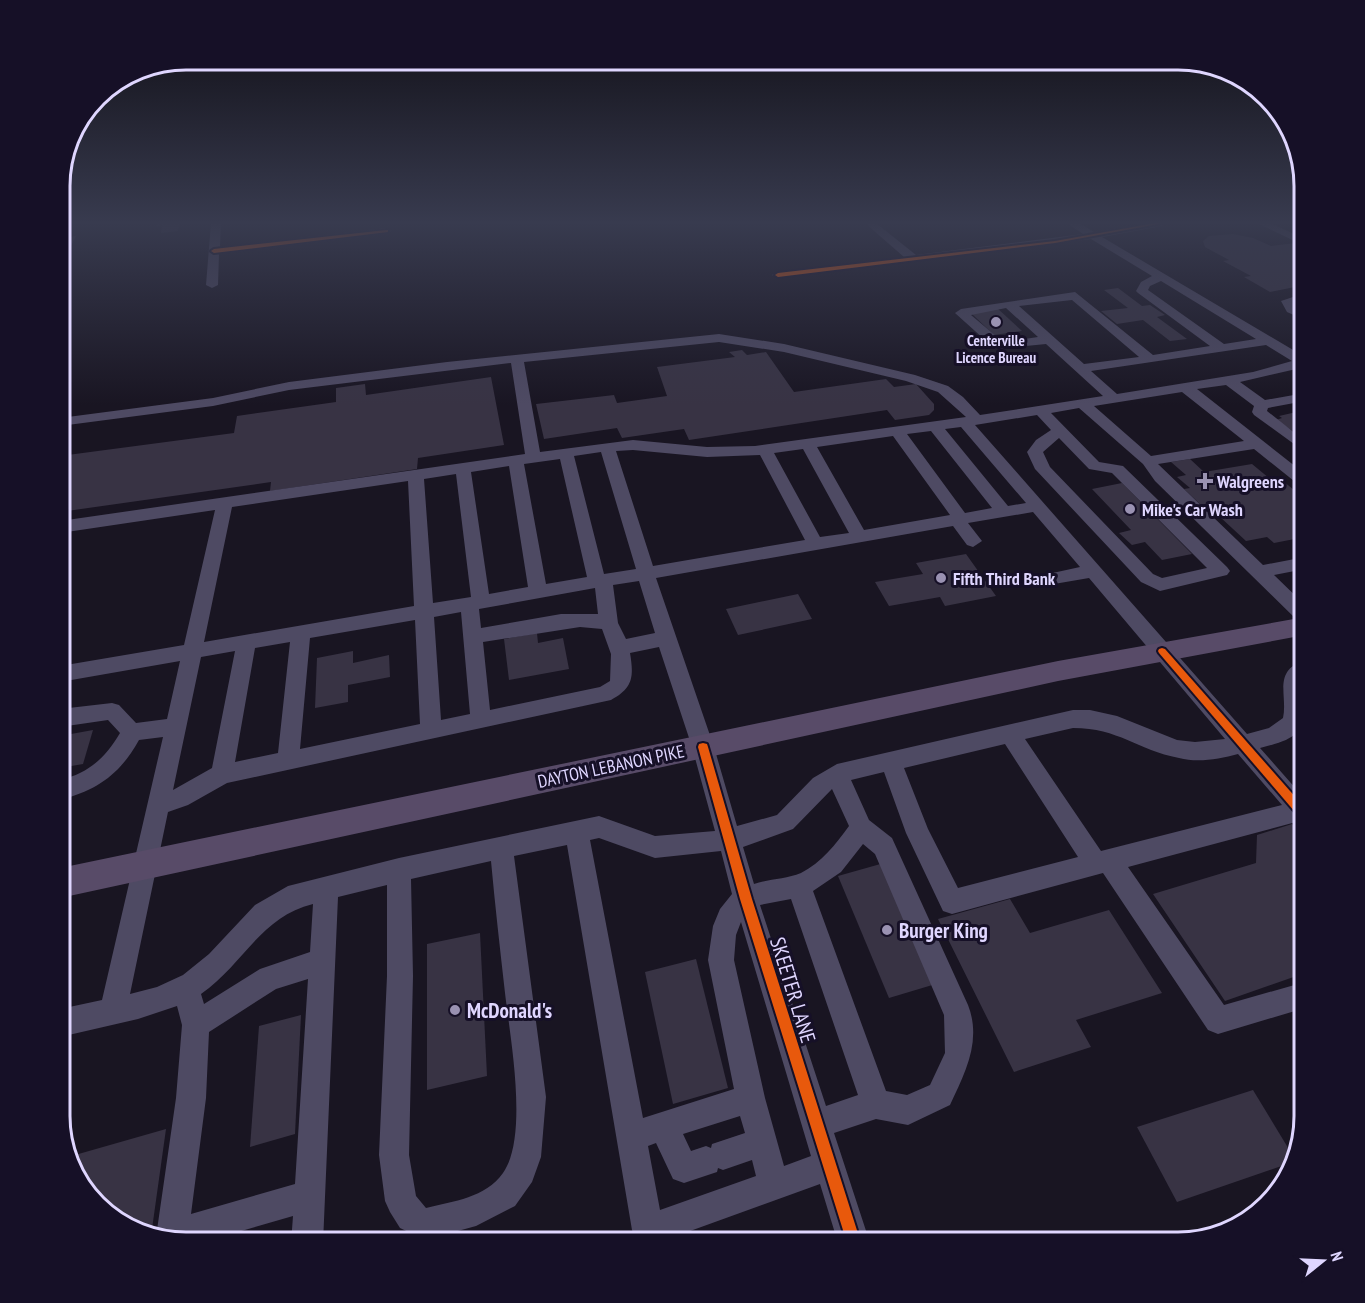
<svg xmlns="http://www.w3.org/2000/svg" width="1365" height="1303" viewBox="0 0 1365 1303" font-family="'PT Sans Narrow',sans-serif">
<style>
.building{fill:#383344}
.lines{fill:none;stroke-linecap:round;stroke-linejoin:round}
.minor{fill:#4e4a63;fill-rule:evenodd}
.major{fill:#584b68;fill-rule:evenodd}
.cycleway-casing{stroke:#161027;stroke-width:4}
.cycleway{fill:#e8590c;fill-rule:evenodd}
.poi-dot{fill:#9a92b2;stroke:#161027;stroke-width:2}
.labels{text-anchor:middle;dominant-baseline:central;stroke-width:6;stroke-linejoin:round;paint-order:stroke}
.far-poi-label{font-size:15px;font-weight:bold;fill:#dfd6ff;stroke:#161027}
.poi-label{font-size:18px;font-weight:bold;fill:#dfd6ff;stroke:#161027;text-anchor:start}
.street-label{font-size:18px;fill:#dfd6ff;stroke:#161027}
.near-poi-label{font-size:21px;font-weight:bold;fill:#dfd6ff;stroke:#161027;text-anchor:start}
.near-street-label{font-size:21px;fill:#dfd6ff;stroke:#161027}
.rim{fill:none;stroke:#dfd6ff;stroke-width:3}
</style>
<rect width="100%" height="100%" fill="#191522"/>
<g class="building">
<path d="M157,223H180L178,231L161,233L162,225L156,226Z"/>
<path d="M1233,234L1253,238L1271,246L1295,243L1305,248V285L1270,292L1244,277L1251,276L1223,261L1229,260L1205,247L1203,241L1209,236Z"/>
<path d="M76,236L68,252L60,253V238Z"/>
<path d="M1118,288L1142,306L1150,305L1165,315L1157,317L1187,339L1170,341L1143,320L1117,324L1101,311L1128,308L1104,290Z"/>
<path d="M997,308L1022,331L994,335L970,312Z"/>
<path d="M742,350L747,355L766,352L794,392L886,379L894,387L916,384L934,404V410L929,415L895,420L887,410L689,440L684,429L622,438L617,428L544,439L536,404L614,395L617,403L667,396L657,367L735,357L729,352Z"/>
<path d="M491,377L504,445L418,458L417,469L270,491L271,482L60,512V456L234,433L237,416L336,402V388L365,384L366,395Z"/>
<path d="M1305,410V439L1276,420L1282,418L1279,416Z"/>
<path d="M1190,459L1204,472L1252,464L1275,483L1283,481L1305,499V537L1274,543L1267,537L1246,541L1206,504L1201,505L1184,489L1190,488L1177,477L1186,475L1171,462Z"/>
<path d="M1122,483L1192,554L1162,560L1145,542L1132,545L1119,533L1131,530L1092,489Z"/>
<path d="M966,554L996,596L945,606L940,597L889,606L875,582L923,574L916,563Z"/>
<path d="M798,594L812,619L738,635L726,609Z"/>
<path d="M537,633L538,643L563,638L569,669L509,680L504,639Z"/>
<path d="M353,651V663L389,655L390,677L348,685V702L315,708L317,658Z"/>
<path d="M93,730L83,764L60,768V736Z"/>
<path d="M1292,824L1305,840V973L1225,1001L1153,894L1256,863L1257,835Z"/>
<path d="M884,863L939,983L889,998L838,876Z"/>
<path d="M1010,899L1030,933L1109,910L1162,993L1076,1020L1091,1047L1014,1072L938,919Z"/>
<path d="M480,933L487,1076L427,1090V944Z"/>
<path d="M696,959L728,1088L673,1104L645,972Z"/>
<path d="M301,1015L295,1134L250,1147L259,1026Z"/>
<path d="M1305,1073V1095L1293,1077Z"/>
<path d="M1253,1090L1296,1161L1177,1202L1137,1127Z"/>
<path d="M166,1129L151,1236L138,1233L97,1206L70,1165L68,1157Z"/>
</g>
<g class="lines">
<g class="minor">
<path d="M211,223H221L220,247L386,228L391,231L386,234L219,254L218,285L212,288L206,285Z"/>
<path d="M865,223H876L916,255L1083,234L1067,223H1079L1094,232L1146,223H1167L1162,226L1102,237L1305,357V367L1240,382L1265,400L1305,393V401L1268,408L1267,411L1305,441V452L1254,415L1252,412L1254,406L1226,385L1197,389L1305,474V487L1299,485L1254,449L1158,464L1263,565L1305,557V569L1274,575L1305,605V623L1298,621L1155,481L1143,464L1079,408L1051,413L1099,462L1123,466L1227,567L1230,571L1227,575L1160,591L1141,582L1035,469L1027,452L1036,440L1051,430L1037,415L975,425L1247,734L1269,728L1283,718C1288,695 1272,671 1305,660C1305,672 1301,684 1302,693C1305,733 1300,738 1260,748L1305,799V826L1296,822L1128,867L1224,1005L1305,982V1008L1218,1034L1208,1030L1103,873L952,914L943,911L906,833L884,772L851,780L869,820L892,838L968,1005C982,1041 965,1073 950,1105L908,1125L876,1119L834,1133L870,1243H838L820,1184L657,1243L637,1241L632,1230L567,845L514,856L546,1097L541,1157L532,1182L515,1206L476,1226L425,1240L400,1228L390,1212L385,1201L379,1155L387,976V885L338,897L323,1243H291L293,1216L200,1243L156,1237L176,1098L182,1025L177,1006L138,1019L60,1037V1009L102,1000L163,737L139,740C120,774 98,790 60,800V780C89,773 105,758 120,733L108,720L60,727V709L112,703L119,705L136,723L167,719L180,661L60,682V666L184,645L215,510L60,533V521L525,454L511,363L289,390L213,406L60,426V418L213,398L289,382L447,362L719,334L784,344L915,375L948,386L963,397L980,415L1103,396L1046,344L995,349L955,313L961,309L1075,292L1153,355L1210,346L1138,293L1136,291L1141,282L1152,276L1091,239L778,278L772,275L778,272L904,257ZM1161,281L1256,339L1224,344L1148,290L1150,286ZM1072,300L1139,357L1084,364L1019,306ZM1006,308L1038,337L1003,342L971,315ZM719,342L784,352L906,381L938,392L966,417L755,446L707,447L633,440L540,452L524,362ZM1266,345L1292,361L1253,372L1117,394L1091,371ZM1182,392L1244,441L1151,456L1094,406ZM961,427L1026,503L1008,506L945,429ZM931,431L992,508L965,513L907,434ZM893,436L950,515L864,530L817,447ZM1059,438L1089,469L1112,473L1207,568L1162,578L1153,574L1050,467L1043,452ZM803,449L849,533L820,537L774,453ZM633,450L707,457L760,455L805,540L653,566L616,451ZM601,452L636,569L604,574L574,456ZM560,459L587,577L546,584L524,464ZM509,466L528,587L489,594L471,472ZM456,474L471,597L433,603L424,479ZM408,481L414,606L204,642L232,507ZM1033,512L1080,567L1048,574L1045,578L1048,582L1054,584L1089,578L1225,739L1195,742L1177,740L1117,716L1090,710H1073L837,764L813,778L777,815L737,826L714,747L656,578L953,526L967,545L973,547L982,541L968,523ZM639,581L655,633L626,639L618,623L613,585ZM595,588L598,614H561L481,628L479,609ZM461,612L470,714L441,720L434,617ZM415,620L420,724L300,749L310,638ZM580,627L602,629L611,654L610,681L600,687L490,710L483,642ZM290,642L278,753L235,762L255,648ZM659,647L692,747L715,831L655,836L599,816L399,858L288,886L255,905L209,954L183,975L157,987L130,994L168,812L188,805L227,783L611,700C633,688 634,677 630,653ZM235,651L212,768L173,790L201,657ZM1073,728C1119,728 1137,750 1179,758C1198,763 1219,759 1238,754L1282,805L1101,851L1025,739ZM1005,744L1078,857L958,888L928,829L904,768ZM832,789L849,826C836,844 821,863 801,873C786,879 769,879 754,884L743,847L793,829ZM599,838L655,858L721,851L732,894L720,909L713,926L708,960L734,1089L643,1118L590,840ZM863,844L875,854L944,1015L945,1053L930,1085L907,1095L886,1091L813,891L841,872ZM491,861C495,905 500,949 505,993C510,1037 529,1136 503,1173C485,1198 454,1201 426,1208L416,1196L409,1155L413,976L411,879ZM791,899L858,1095L826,1106L760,905ZM313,904L310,952L260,969L204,1004L201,994C243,965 260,917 313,904ZM741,922L811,1156L784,1166L765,1098L734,960L736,935ZM308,979L295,1184L191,1214L206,1098L209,1032L276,989ZM740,1116L745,1133L712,1144L711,1148L706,1146L691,1151L683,1134ZM656,1143L673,1179L684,1183L717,1172L718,1168L723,1170L752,1160L756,1176L660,1210L648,1146Z"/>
<path d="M1257,223H1270L1305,239V246Z"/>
<path d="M1305,293V301L1294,303L1305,311V320L1287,312L1281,301Z"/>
</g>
<path class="major" d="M1305,617V635L1058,681L60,898V868L1058,661Z"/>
<defs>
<g id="cycleway">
<path d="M1155,223H1164L1055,243L778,277L775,275L778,273L1055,241Z"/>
<path d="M386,230H388V232L214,253L211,251L214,249Z"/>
<path d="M1162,648L1165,649L1305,808V821L1301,819L1159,653L1158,651L1159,649Z"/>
<path d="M703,743L707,744L708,747L752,899L861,1243H847L740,899L698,747L699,744Z"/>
</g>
</defs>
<use href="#cycleway" class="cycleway-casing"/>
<use href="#cycleway" class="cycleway"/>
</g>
<linearGradient id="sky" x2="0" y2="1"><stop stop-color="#0e0c13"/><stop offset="0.55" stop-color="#383b4f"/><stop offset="1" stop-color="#383b4f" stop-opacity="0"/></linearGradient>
<rect width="1365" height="405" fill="url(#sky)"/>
<g class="poi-dot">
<circle cx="996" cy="322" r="6"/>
<path d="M1202 472h6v6h6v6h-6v6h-6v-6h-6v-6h6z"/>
<circle cx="1130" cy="509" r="6"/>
<circle cx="941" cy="578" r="6"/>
<circle cx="887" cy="930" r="6"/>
<circle cx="455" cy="1010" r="6"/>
</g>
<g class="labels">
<g class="far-poi-label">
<text x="996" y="340">Centerville<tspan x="996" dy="17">Licence Bureau</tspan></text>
</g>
<g class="poi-label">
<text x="1217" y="481">Walgreens</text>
<text x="1142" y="509">Mike's Car Wash</text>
<text x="953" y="578">Fifth Third Bank</text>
</g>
<g class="street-label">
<text transform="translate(611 766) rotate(-12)">DAYTON LEBANON PIKE</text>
</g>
<g class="near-poi-label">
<text x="899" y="930">Burger King</text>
<text x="467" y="1010">McDonald's</text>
</g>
<g class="near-street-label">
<text transform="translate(793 990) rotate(73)">SKEETER LANE</text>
</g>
</g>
<path d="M0 0H1365V1303H0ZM186 70H1178A116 116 0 0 1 1294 186V1116A116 116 0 0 1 1178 1232H186A116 116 0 0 1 70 1116V186A116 116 0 0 1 186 70Z" fill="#161027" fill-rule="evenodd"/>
<path class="rim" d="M186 70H1178A116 116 0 0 1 1294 186V1116A116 116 0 0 1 1178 1232H186A116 116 0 0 1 70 1116V186A116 116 0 0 1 186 70Z"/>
<g transform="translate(1323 1261) rotate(72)" stroke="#161027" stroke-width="4.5" paint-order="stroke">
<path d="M0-4.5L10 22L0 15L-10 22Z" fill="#dfd6ff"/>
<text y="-9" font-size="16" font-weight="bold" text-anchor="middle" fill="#dfd6ff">N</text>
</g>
</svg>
